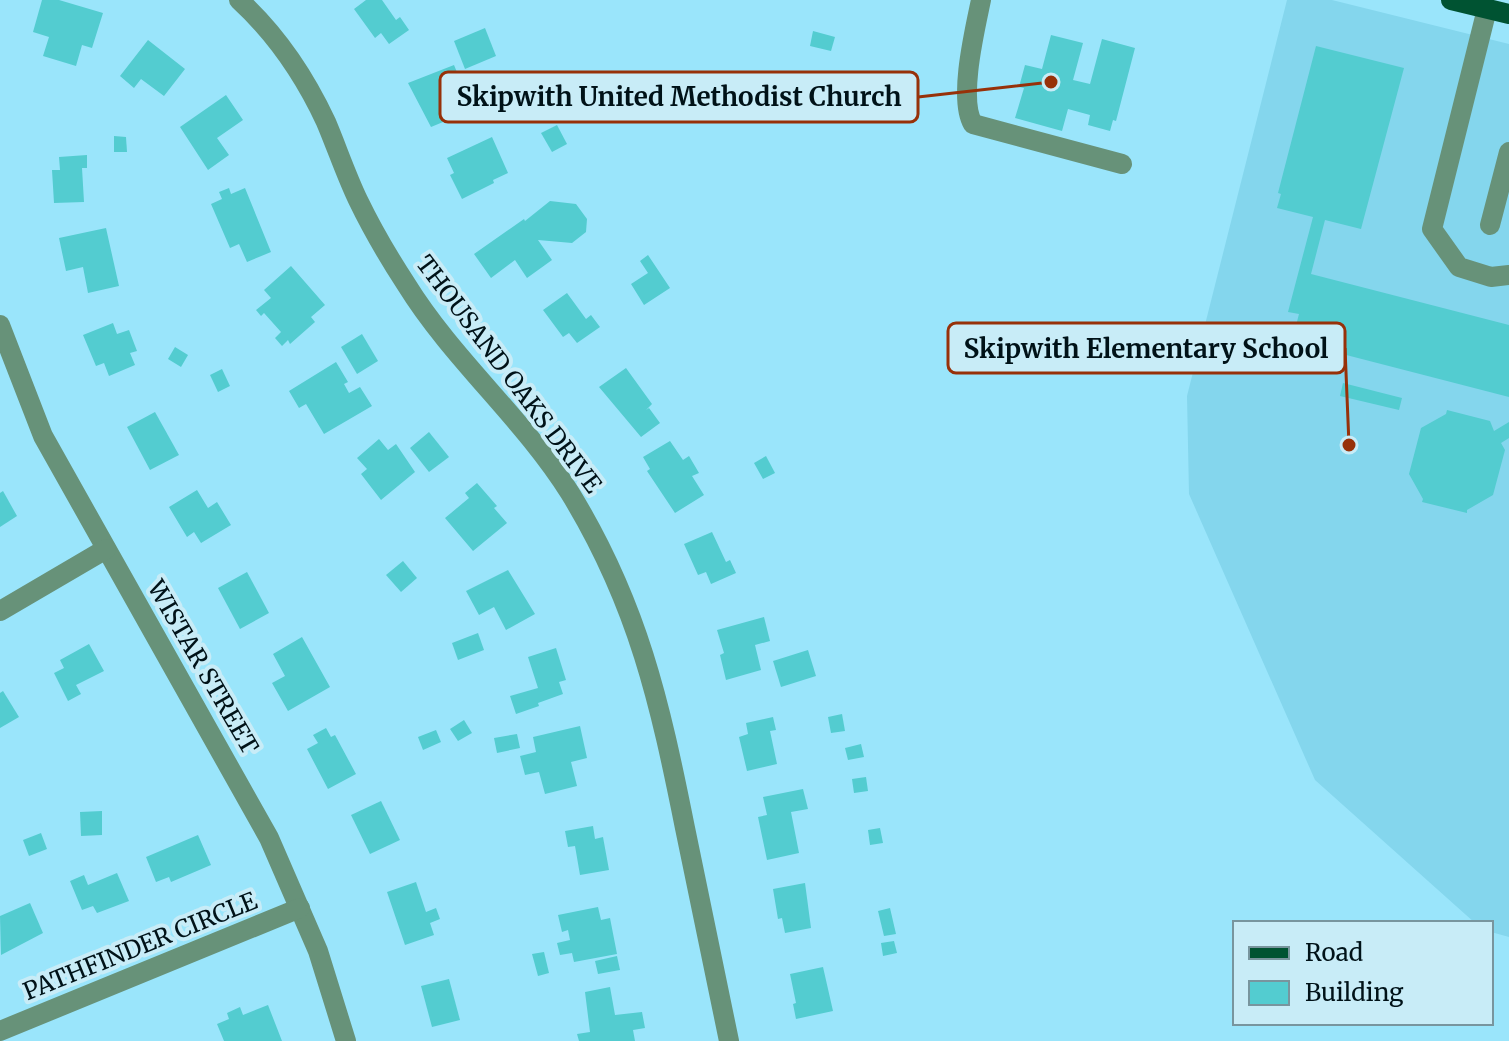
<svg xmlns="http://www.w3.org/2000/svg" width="1509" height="1041" viewBox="0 0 1509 1041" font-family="Merriweather,serif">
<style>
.built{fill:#84d6ed}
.building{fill:#53ccd0}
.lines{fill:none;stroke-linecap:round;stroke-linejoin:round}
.minor{stroke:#679279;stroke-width:20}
.major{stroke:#005332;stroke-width:20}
.labels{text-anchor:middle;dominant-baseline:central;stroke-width:8;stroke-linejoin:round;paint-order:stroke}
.street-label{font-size:24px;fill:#001218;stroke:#c8ecf7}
.leader{fill:none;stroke:#973109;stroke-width:3}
.callout-dot{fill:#973109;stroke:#c8ecf7;stroke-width:3}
.callout{fill:#c8ecf7;stroke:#973109;stroke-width:3}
.callout-label{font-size:26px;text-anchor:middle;font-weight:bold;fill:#001218}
</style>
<rect width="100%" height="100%" fill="#9ae5fb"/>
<path class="built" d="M1287,0H1332L1509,44V937L1491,932V923H1475L1315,780L1189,494L1187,396Z"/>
<g class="building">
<path d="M42,0H59L103,13L92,48L82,45L76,66L43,56L49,37L33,32Z"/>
<path d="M366,0H382L396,20L400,17L409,30L389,44L381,33L375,38L354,9Z"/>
<path d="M485,28L496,56L465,69L454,41Z"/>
<path d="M813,31L835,37L831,51L810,46Z"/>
<path d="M1051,35L1083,43L1073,80L1090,84L1102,39L1135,48L1116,121L1113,120L1110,131L1088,125L1090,115L1068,109L1062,131L1015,118L1024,88L1019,87L1025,65L1042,69Z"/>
<path d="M148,40L185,69L164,96L141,79L134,88L120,76Z"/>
<path d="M1316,46L1404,68L1361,229L1325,220L1311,274L1509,325V397L1292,341L1299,314L1288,312L1313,217L1277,208L1281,194L1278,193Z"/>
<path d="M454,65L463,87L450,93L460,115L431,127L408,83Z"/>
<path d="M226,95L243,120L217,138L229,155L208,170L180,127Z"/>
<path d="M557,125L567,144L552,152L541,133Z"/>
<path d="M114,136L126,137L127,152H114Z"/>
<path d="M492,137L508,173L493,180L494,183L462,199L450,175L454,173L447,158Z"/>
<path d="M87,155V168H82L84,202L54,203L52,170H60L59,157Z"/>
<path d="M229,188L231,194L245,188L271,252L247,262L239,244L230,248L211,204L222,199L219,192Z"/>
<path d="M550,201L576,204L587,219L586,232L572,243L538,240L552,260L527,278L515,260L491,278L474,254L524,219L525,221Z"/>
<path d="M106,228L119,286L88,293L83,267L66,271L59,238Z"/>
<path d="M648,255L670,288L644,305L631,284L648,273L640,261Z"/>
<path d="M291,266L325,305L311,317L315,322L290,344L288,340L282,346L275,338L281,332L264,313L261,316L256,310L271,298L264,290Z"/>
<path d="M567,293L586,319L591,315L600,327L577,343L569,333L563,337L543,310Z"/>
<path d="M113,323L117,334L129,330L137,351L130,353L135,365L109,376L104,363L96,366L83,335Z"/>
<path d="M362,334L378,361L357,374L341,347Z"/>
<path d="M175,347L188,355L181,367L168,359Z"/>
<path d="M336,362L348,382L344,384L349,393L360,387L372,406L324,434L306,404L299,408L289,391Z"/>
<path d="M626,368L652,404L646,410L649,408L660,423L641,437L599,387Z"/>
<path d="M222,369L230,386L218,392L210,375Z"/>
<path d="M1343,383L1402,398L1399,410L1340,396Z"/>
<path d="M1447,410L1490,421L1494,431L1509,422V438L1501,443L1505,450L1493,495L1467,510V513L1422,502L1423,499L1409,474L1421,428L1446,414Z"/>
<path d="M155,412L179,455L150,470L127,427Z"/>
<path d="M429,432L449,457L429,472L410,448Z"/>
<path d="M379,439L388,450L396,444L415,472L381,500L361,474L367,469L357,458Z"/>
<path d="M670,441L683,460L689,456L699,473L692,476L704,495L675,513L647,471L650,469L643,457Z"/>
<path d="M766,456L775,473L763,479L754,463Z"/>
<path d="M477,483L497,506L494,508L507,523L473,551L445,518L469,498L465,493Z"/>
<path d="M197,490L208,508L217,502L231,525L201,543L194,532L187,537L169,507Z"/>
<path d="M3,491L17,516L0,527V493Z"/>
<path d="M712,532L726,562L730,560L736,573L711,584L706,572L698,575L684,544Z"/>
<path d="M403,561L417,578L401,592L386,575Z"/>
<path d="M508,570L535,614L506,630L494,607L479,615L466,591Z"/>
<path d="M247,572L269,613L240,629L218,588Z"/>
<path d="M764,617L770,641L755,645L761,670L726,680L720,655L724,653L717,630Z"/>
<path d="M478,633L484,650L458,660L452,643Z"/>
<path d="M302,637L330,687L288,711L272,683L285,676L273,654Z"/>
<path d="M89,644L104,671L76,685L81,694L68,701L54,673L64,668L60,660Z"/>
<path d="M556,648L566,680L559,682L563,694L538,703L539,706L516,714L510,696L538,688L528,657Z"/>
<path d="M808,650L816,676L781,687L773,661Z"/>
<path d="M3,691L19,717L0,728V693Z"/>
<path d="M842,714L845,731L831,733L828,717Z"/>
<path d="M773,717L776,730L770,731L777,764L747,771L739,737L748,734L746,723Z"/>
<path d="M464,720L472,733L458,741L450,729Z"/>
<path d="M580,726L587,758L571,762L577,786L545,794L539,772L525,775L520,756L536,752L533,737Z"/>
<path d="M326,728L331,737L335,735L356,774L328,789L307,749L318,743L313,735Z"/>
<path d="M436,730L441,742L423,750L418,737Z"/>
<path d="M517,734L520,748L497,753L494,738Z"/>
<path d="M861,744L864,757L848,760L845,748Z"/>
<path d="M866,777L868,791L854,793L852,779Z"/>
<path d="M803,789L808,809L791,812L799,853L767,860L758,817L767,815L763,797Z"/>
<path d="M381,801L400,840L370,854L351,815Z"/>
<path d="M102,811V835L81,836L80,812Z"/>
<path d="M593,826L595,839L603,837L609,870L580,875L575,846L568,847L565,831Z"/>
<path d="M880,828L883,843L870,845L868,830Z"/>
<path d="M41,833L47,849L29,856L23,840Z"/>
<path d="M198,835L211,865L171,882L169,877L156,882L146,857Z"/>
<path d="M117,873L129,901L97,913L93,906L82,910L70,881L84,875L88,885Z"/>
<path d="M416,882L426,912L436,908L440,919L430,923L434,935L405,945L387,892Z"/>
<path d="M805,883L811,928L785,933L782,918L778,919L773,889Z"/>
<path d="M30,903L43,933L1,955L0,916Z"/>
<path d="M598,907L601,920L610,918L617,954L574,962L572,953L560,955L557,943L570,940L568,930L562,932L558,915Z"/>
<path d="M890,908L896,934L884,936L878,911Z"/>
<path d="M894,941L897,953L883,956L881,943Z"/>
<path d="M544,952L549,973L538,976L532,954Z"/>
<path d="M617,956L620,970L598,974L595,961Z"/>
<path d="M823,967L833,1011L796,1019L793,1004L796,1003L790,974Z"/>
<path d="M449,979L460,1020L432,1027L421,986Z"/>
<path d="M610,987L615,1015L642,1012L645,1028L633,1030L635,1041H579L577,1034L590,1032L585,992Z"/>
<path d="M268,1005L282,1041H224L217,1024L229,1019L227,1013L240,1007L243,1015Z"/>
</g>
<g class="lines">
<g class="minor">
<path d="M239,0C276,34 305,77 326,122C337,148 346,175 358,200C372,229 389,258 406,284C453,360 523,418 570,493C638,604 660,703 685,828C700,899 714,970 729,1041"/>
<path d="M981,0C975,29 958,99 973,124L1122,164"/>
<path d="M1487,9L1432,229L1459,267L1491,277L1509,275"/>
<path d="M1490,225L1509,152"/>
<path d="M0,325L43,436L269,838L318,951L346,1041"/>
<path d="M0,611L106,549"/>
<path d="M0,1031L300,908"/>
</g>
<path class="major" d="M1451,0L1509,14"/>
</g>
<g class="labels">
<g class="street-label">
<text transform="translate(509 374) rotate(53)">THOUSAND OAKS DRIVE</text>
<text transform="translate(203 667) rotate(60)">WISTAR STREET</text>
<text transform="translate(140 946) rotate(-22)">PATHFINDER CIRCLE</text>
</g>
</g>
<path class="leader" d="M1051 82L918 97M1349 445L1345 348"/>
<g class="callout-dot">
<circle cx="1051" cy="82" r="8"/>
<circle cx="1349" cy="445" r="8"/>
</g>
<g class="callout">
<rect x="440" y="72" width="478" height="50" rx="8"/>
<rect x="948" y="323" width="397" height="50" rx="8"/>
</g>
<g class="callout-label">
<text x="679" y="106">Skipwith United Methodist Church</text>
<text x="1146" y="358">Skipwith Elementary School</text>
</g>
<rect x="1233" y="921" width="260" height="104" fill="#c8ecf7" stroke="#78959e" stroke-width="2"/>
<rect x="1249" y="947" width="40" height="12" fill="#005332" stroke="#78959e" stroke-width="2"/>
<text x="1305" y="961" font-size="24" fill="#001218">Road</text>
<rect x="1249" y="981" width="40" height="24" fill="#53ccd0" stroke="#78959e" stroke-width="2"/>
<text x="1305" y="1001" font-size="24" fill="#001218">Building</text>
</svg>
